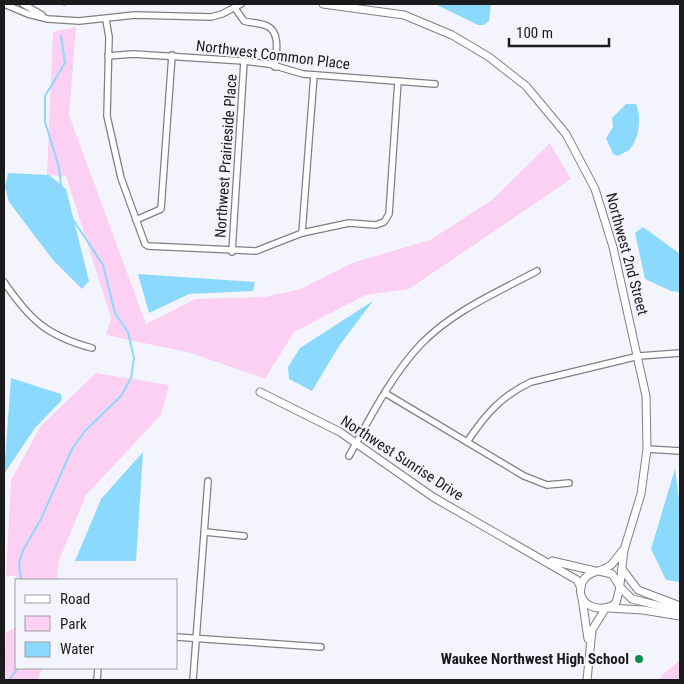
<svg xmlns="http://www.w3.org/2000/svg" width="684" height="684" viewBox="0 0 684 684" font-family="'Roboto Condensed',sans-serif">
<style>
.green{fill:#fbd0f2}
.water{fill:#8cd9fe}
.lines{fill:none;stroke-linecap:round;stroke-linejoin:round}
.stream{stroke:#8cd9fe;stroke-width:2}
.minor-casing{stroke:#7f7f86;stroke-width:8}
.tertiary-casing{stroke:#7f7f86;stroke-width:9}
.minor{stroke:#fff;stroke-width:5.5}
.tertiary{stroke:#fff;stroke-width:7}
.poi-dot{fill:#0b8d4a;stroke:#f4f5fc;stroke-width:2}
.labels{text-anchor:middle;dominant-baseline:central;stroke-width:4;stroke-linejoin:round;paint-order:stroke}
.street-label{font-size:15px;fill:#1b1b1d;stroke:#f4f5fc}
.poi-label{font-size:15px;font-weight:bold;fill:#1b1b1d;stroke:#f4f5fc;text-anchor:end}
</style>
<rect width="100%" height="100%" fill="#f4f5fc"/>
<g class="green">
<path d="M76,27L69,115L146,324L195,299L265,297L301,289L355,262L430,240L492,200L550,143L571,179L409,289L365,295L294,332L265,379L191,353L106,335L111,318L66,176L47,175L53,32Z"/>
<path d="M96,373L169,385L161,415L86,495L59,560L57,578L76,580H17L16,576H6L11,480L41,426Z"/>
<path d="M16,627V668H42L38,680H4L6,633Z"/>
<path d="M680,660V680H660L662,675Z"/>
</g>
<g class="water">
<path d="M435,4H491L489,21L484,25H478Z"/>
<path d="M626,104H636C642,116 639,140 629,150C626,152 621,154 618,156L613,154L606,138L613,127L612,118Z"/>
<path d="M8,173L49,175L66,189L89,281L82,289L53,260L9,202L5,187Z"/>
<path d="M643,227L680,254V292L671,291L645,279L635,233Z"/>
<path d="M138,274L255,282L253,291L189,294L149,313Z"/>
<path d="M373,301L339,346L312,391L289,379L288,367L300,348Z"/>
<path d="M11,378L61,394L62,400L35,428L4,474Z"/>
<path d="M143,452L136,561H75L101,499Z"/>
<path d="M675,469L680,506V582L666,580L651,549Z"/>
</g>
<g class="lines">
<g class="stream">
<path d="M61,4L65,5"/>
<path d="M61,36L65,63L45,96V122L59,167L61,186"/>
<path d="M21,580L19,563L23,550L41,519L72,449L84,432L121,396L131,378L134,358L128,332L115,313L103,265L72,218"/>
<path d="M9,680L18,668"/>
</g>
<defs>
<g id="minor">
<path d="M4,4L28,14L48,19L79,21L135,15L211,17L222,14L241,4"/>
<path d="M23,4L42,15"/>
<path d="M235,8L244,21C251,23 261,23 267,26C281,32 276,55 275,67"/>
<path d="M106,20L109,37L107,116L121,178L145,244L148,246L256,251L302,233L349,223L376,225L384,222L389,214L398,81"/>
<path d="M108,56L133,54L244,61L269,64L303,74L435,84"/>
<path d="M136,220L161,209L172,55"/>
<path d="M302,233L314,75"/>
<path d="M232,252L244,61"/>
<path d="M4,282C30,320 47,336 92,348"/>
<path d="M385,393L524,476L547,485L569,483"/>
<path d="M467,442C485,415 501,396 531,382L639,356L680,353"/>
<path d="M647,449L680,451"/>
<path d="M349,456C370,418 391,376 421,344C453,311 498,292 537,271"/>
<path d="M205,532L244,536"/>
<path d="M176,637L321,647"/>
<path d="M97,680L98,668"/>
<path d="M193,680L208,481"/>
</g>
<g id="tertiary">
<path d="M323,4L404,15L452,35L489,57L526,86L566,134L595,189L613,247L646,396L647,449L641,494L624,550L620,584"/>
<path d="M260,392L340,432L433,497L577,580L581,588"/>
<path d="M552,561L595,571"/>
<path d="M622,569L638,590L680,606"/>
<path d="M599,571L612,574L620,587L616,603C601,615 574,605 582,583C587,570 601,573 611,565C615,561 619,555 623,550"/>
<path d="M620,587L632,599L680,611"/>
<path d="M582,598L588,639"/>
<path d="M608,608L643,610L680,616"/>
<path d="M587,680L592,630L605,609"/>
</g>
</defs>
<use href="#minor" class="minor-casing"/>
<use href="#tertiary" class="tertiary-casing"/>
<use href="#minor" class="minor"/>
<use href="#tertiary" class="tertiary"/>
</g>
<circle class="poi-dot" cx="639" cy="659" r="5"/>
<g class="labels">
<g class="street-label">
<text transform="translate(273 55) rotate(7)">Northwest Common Place</text>
<text transform="translate(226 156) rotate(-86)">Northwest Prairieside Place</text>
<text transform="translate(627 254) rotate(75)">Northwest 2nd Street</text>
<text transform="translate(402 458) rotate(33)">Northwest Sunrise Drive</text>
</g>
<g class="poi-label">
<text x="629" y="659">Waukee Northwest High School</text>
</g>
</g>
<rect width="684" height="684" fill="none" stroke="#1b1b1d" stroke-width="10"/>
<rect x="15" y="579" width="162" height="90" fill="#f4f5fc" stroke="#9d9ea3"/>
<rect x="25" y="595" width="25" height="8" fill="#ffffff" stroke="#9d9ea3"/>
<text x="60" y="604" font-size="15" fill="#1b1b1d">Road</text>
<rect x="25" y="616" width="25" height="15" fill="#fbd0f2" stroke="#9d9ea3"/>
<text x="60" y="629" font-size="15" fill="#1b1b1d">Park</text>
<rect x="25" y="642" width="25" height="15" fill="#8cd9fe" stroke="#9d9ea3"/>
<text x="60" y="654" font-size="15" fill="#1b1b1d">Water</text>
<path d="M509 38v8h100v-8" fill="none" stroke="#1b1b1d" stroke-width="2.5"/>
<text x="516" y="38" font-size="15" fill="#1b1b1d" stroke="#f4f5fc" stroke-width="4" paint-order="stroke">100 m</text>
</svg>
